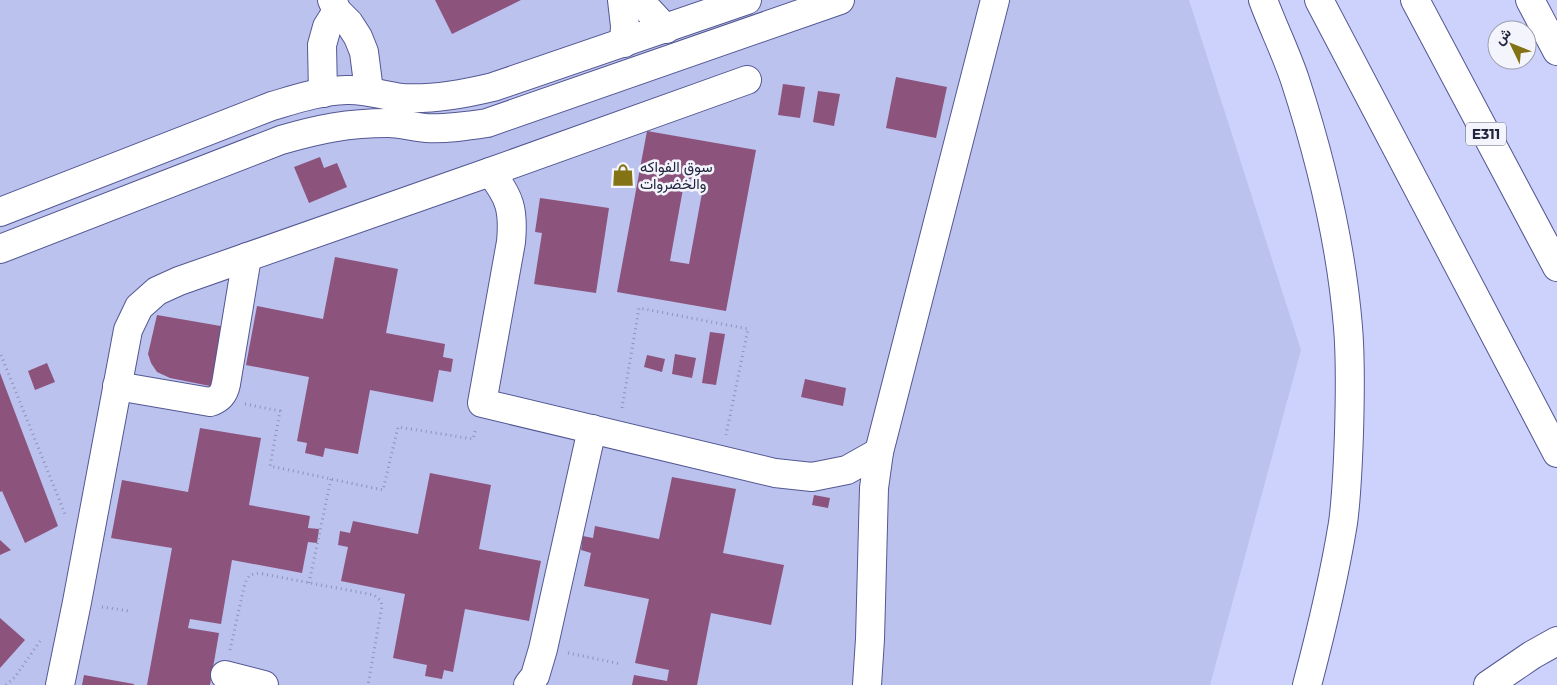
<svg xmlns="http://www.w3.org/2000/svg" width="1557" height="685" viewBox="0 0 1557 685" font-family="Montserrat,Vazirmatn,sans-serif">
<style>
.built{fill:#bcc2ee}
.building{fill:#8c537c;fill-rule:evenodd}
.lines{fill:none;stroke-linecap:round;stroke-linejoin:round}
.minor-casing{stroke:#535893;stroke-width:30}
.highway-casing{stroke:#535893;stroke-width:30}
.path{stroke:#8e92b6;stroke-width:3;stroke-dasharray:1 4;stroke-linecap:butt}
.minor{stroke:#fff;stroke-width:28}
.highway{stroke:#fff;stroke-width:28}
.labels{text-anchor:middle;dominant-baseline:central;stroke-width:5;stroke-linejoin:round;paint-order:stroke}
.shield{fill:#f4f5fc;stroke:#626378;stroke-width:1}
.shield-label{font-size:14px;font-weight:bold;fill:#23253f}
.poi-label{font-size:15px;fill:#23253f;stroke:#f4f5fc;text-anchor:start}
</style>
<rect width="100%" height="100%" fill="#ccd2fb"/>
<path class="built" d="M0,0H1189L1301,350L1210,685H0Z"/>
<g class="building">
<path d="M435,0H521L452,34Z"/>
<path d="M896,77L947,87L936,138L886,128Z"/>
<path d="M783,84L805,87L800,118L778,115Z"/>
<path d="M818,91L840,94L834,126L813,122Z"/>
<path d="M647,131L756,150L726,311L617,292ZM685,178L704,182L689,264L670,261Z"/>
<path d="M320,157L324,168L337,163L347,187L309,203L294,167Z"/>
<path d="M540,198L609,208L596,293L534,284L542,233L535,232Z"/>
<path d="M335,257L398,269L386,333L445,344L443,357L453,359L451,372L439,370L433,402L370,390L358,454L325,448L323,457L305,453L307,443L297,441L309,377L246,365L257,306L323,319Z"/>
<path d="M157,315L232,328L220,388L170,378L157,372L151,363L148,354Z"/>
<path d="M710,332L725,334L716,385L702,383Z"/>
<path d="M675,354L696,358L692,378L672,374Z"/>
<path d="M647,355L665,359L662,372L644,367Z"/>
<path d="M47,363L55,382L35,390L28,371Z"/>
<path d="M0,373L58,526L25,543L2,491L0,492Z"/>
<path d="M805,379L846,388L843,406L801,397Z"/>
<path d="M200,428L261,438L249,505L310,516L308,528L319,529L317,543L308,542L302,573L232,560L221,624L190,619L188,628L219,633L210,685H147L172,548L111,538L122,480L188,492Z"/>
<path d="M430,473L491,485L479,549L541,561L529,621L465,609L453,672L444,670L442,679L425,676L427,665L393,658L405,594L341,581L348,547L338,545L340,531L350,533L353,521L418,534Z"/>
<path d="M672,477L736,489L723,553L784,565L771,625L711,613L697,685H632L634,675L667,681L669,670L635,663L649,599L584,586L591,553L581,550L583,536L593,538L595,526L659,539Z"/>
<path d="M814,495L830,498L828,508L812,505Z"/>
<path d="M0,540L11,550L0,555Z"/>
<path d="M0,618L25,640L0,668Z"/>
<path d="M84,675L134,684V685H82Z"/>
</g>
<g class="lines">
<defs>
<g id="minor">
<path d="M332,0L337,11L349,23L358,37L364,52L369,91"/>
<path d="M622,0L625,26L624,43"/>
<path d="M639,0L666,29"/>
<path d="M323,93L322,45L327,27L337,11"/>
<path d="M490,172C510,197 514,210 511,242L482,403L775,473L812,477L847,470L879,452"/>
<path d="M0,212L272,106C296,99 320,91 346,90C367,89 383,96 403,98C433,100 464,94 493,87L747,0"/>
<path d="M0,249L281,140C319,129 348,123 388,123C400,123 413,127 426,128C447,129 467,126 487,123L840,0"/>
<path d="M117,386L210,402C220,399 224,394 226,384L247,257"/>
<path d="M225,675L264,685"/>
<path d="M60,685L77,602L128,330L139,307L157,291L179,281L490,172L747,80"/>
<path d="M528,685L535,676L543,649L592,429"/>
<path d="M867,685L870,639L874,488L879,452L995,0"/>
</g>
<g id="highway">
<path d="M1263,0C1273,27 1286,53 1295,80C1321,160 1341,243 1348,327C1351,362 1350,398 1349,433C1348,463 1347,493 1343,523C1334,578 1321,632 1307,685"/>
<path d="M1319,0L1557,453"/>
<path d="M1415,0L1557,267"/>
<path d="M1530,0L1557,51"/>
<path d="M1488,685L1532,655L1557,641"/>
</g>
</defs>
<use href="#minor" class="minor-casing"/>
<use href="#highway" class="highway-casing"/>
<g class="path">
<path d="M1,355L65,514"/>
<path d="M245,404L280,411L270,466L383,490L398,427L473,439L476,428"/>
<path d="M622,408L639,308L748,329L726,435"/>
<path d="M309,583L331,479"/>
<path d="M102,607L129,611"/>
<path d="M230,650L244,587C247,576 251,572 263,574L374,595L381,601L382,606L368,685"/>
<path d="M568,653L621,664"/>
<path d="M6,685L15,677L40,641"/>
</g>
<use href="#minor" class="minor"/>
<use href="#highway" class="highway"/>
</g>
<defs>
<symbol id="shop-bare" viewBox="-9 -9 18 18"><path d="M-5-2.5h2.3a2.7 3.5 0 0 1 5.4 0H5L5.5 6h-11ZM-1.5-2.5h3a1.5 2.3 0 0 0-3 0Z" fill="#847314" stroke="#f4f5fc" stroke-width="2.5" paint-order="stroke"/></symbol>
</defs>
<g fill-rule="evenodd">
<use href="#shop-bare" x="607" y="159" width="32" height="32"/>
</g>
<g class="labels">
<rect class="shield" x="1466" y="122.5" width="40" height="23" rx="4"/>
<g class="shield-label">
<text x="1486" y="134">E311</text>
</g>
<g class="poi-label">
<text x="640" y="166">سوق الفواكه<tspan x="640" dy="17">والخضروات</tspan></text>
</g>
</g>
<g transform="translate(1512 45) rotate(313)"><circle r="24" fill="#f4f5fc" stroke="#a0a2b0"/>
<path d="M0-4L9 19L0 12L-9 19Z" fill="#847314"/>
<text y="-8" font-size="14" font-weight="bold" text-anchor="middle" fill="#23253f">ش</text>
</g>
</svg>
